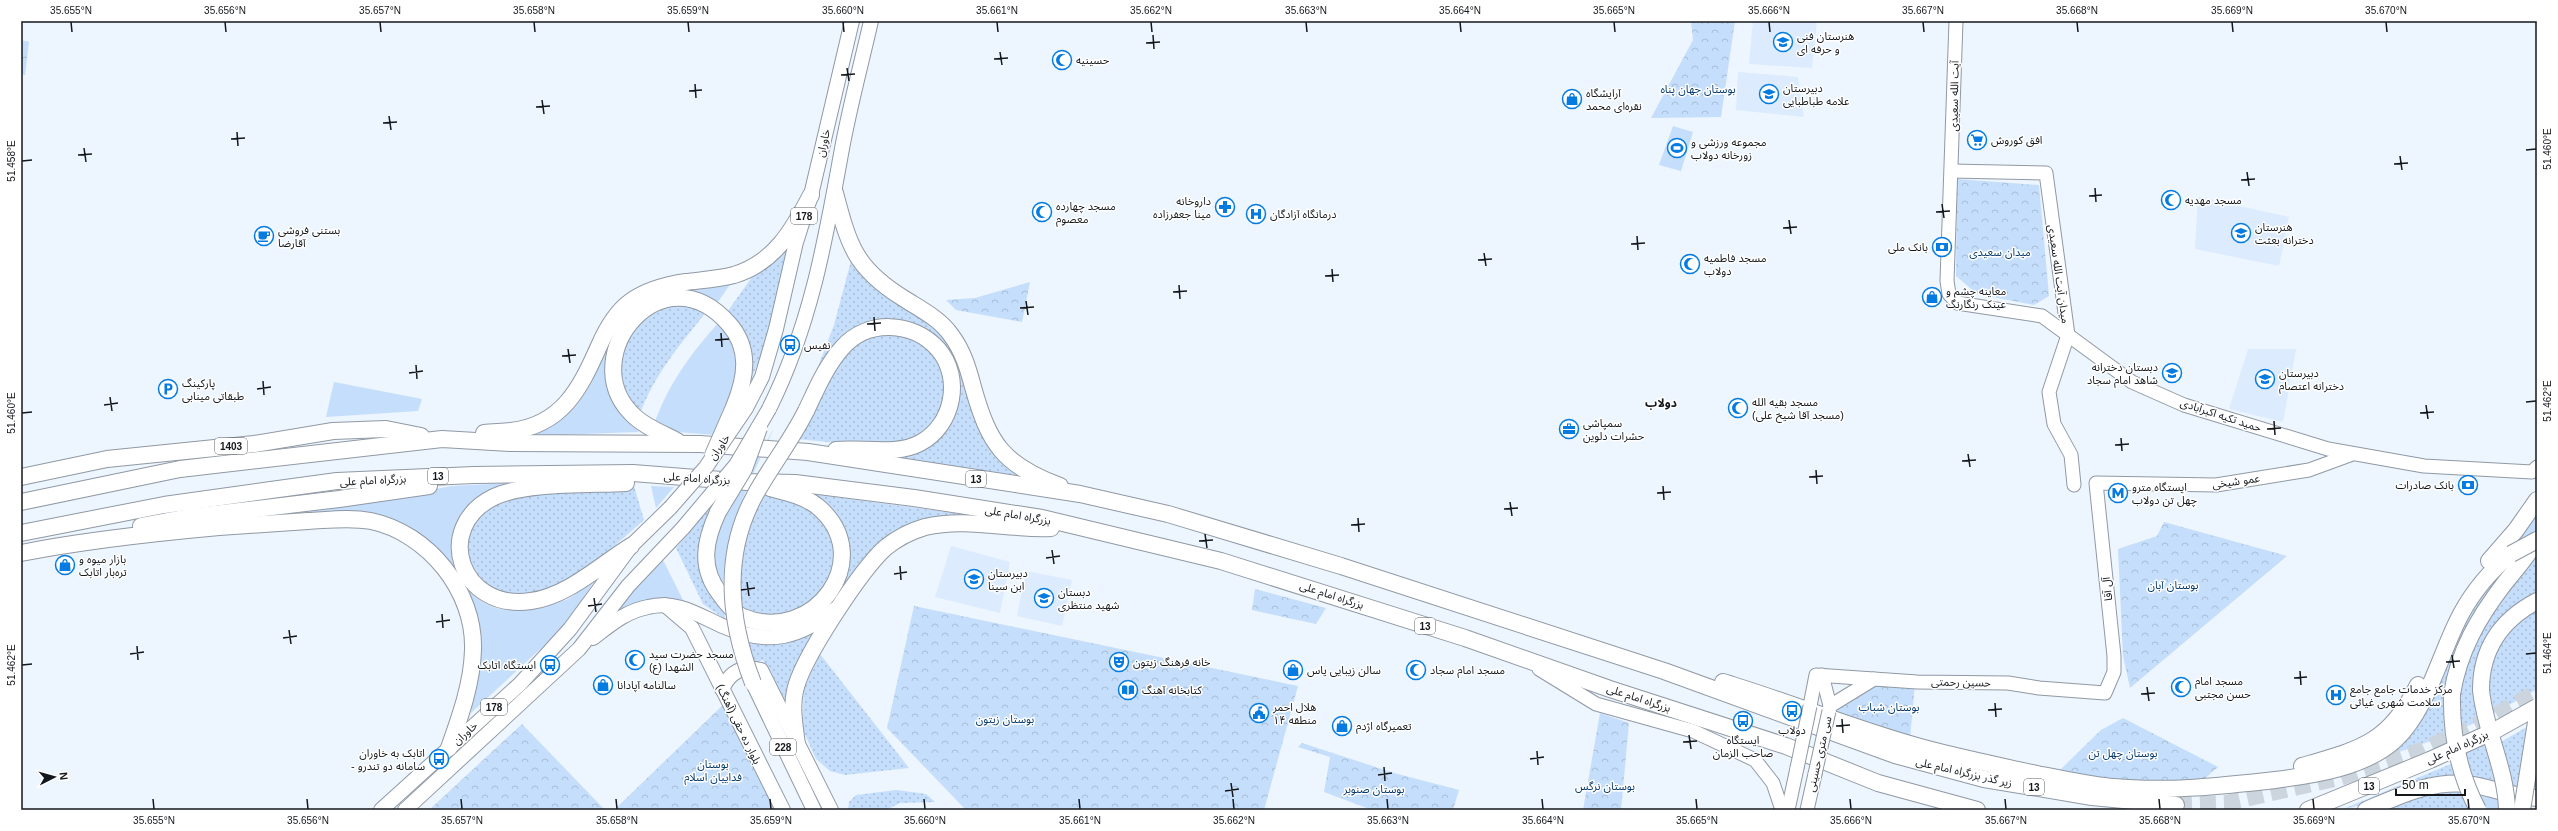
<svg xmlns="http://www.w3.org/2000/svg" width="2558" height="831" viewBox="0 0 2558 831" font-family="Arial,'Noto Sans Arabic',sans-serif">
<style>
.built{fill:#dcebfd}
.grass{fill:url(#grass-dots)}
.park{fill:url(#park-crowns)}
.garden{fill:#c5defb}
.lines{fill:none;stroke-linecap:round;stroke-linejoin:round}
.highway-tunnel{stroke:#ccd4dd;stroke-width:16;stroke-dasharray:16 8;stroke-linecap:butt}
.secondary-casing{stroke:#9099a4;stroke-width:15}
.primary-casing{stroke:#9099a4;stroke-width:16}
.highway-casing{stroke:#9099a4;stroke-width:18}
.secondary{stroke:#fff;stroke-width:13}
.primary{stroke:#fff;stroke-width:14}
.highway{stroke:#fff;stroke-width:16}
.secondary-bridge-casing{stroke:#9099a4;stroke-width:15;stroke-linecap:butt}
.primary-bridge-casing{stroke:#9099a4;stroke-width:16;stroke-linecap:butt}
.highway-bridge-casing{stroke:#9099a4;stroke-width:18;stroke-linecap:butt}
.secondary-bridge{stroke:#fff;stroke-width:13}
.primary-bridge{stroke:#fff;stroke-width:14}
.highway-bridge{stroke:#fff;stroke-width:16}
.ticks{fill:none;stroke:#14171b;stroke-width:1.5}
.labels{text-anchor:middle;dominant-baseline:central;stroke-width:3;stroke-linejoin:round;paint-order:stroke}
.shield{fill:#fff;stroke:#5a5d5f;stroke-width:1}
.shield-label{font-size:10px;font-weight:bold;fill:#14171b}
.poi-label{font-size:11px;fill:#14171b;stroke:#fff;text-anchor:start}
.park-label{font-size:11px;fill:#063a6c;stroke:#fff}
.street-label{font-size:11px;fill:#14171b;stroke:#fff}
.neighbourhood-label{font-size:12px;font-weight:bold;fill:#14171b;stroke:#fff}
.neatline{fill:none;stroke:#14171b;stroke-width:1.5}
.ticks-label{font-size:10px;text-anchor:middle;fill:#14171b}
</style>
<defs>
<pattern id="grass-dots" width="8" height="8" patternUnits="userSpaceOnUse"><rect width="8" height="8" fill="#c5defb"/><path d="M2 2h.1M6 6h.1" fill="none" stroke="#a8bed7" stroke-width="1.8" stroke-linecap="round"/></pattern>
<pattern id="park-crowns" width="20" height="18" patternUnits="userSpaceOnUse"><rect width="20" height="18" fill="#c5defb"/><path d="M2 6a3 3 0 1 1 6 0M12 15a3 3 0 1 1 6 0" fill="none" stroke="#a8bed7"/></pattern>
</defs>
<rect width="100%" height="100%" fill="#edf5ff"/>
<g class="built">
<path d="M1753,21H1817L1812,68L1749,64Z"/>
<path d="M1738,72L1798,77L1804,117L1736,110Z"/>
<path d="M2198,197L2289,217L2279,266L2195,249Z"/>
<path d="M2248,349H2296L2283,422L2229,409Z"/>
<path d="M951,546L1010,562L1000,613L935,597Z"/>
<path d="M1026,571L1072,580L1062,626L1017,616Z"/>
</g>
<g class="grass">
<path d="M789,242L769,334L750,383L725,315L752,277Z"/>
<path d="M851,261L869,279L925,318L953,346L996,455L1008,468L1043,479L851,451L935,437L953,364L892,320H878L864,325L811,385L834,325Z"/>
<path d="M671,303L708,310C680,344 654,375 639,416L628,404L617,359L637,320Z"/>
<path d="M877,333L913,336L936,353L947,378L941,418L910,442L858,445L797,439L845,350Z"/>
<path d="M738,474L715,513L725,619L703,604L676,548Z"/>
<path d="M634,486L644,520L589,568L546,594L489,593L467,561L468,533L480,513L507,498Z"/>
<path d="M765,490C798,500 828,508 836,548C838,557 830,580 828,590L784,617L738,611L737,584L743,541Z"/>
<path d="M790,491L1043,525L910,527C889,548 831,615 807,624C784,632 765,631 741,627L740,620L819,610L843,541Z"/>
<path d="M2537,548V595L2497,627L2481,720L2459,730V687L2475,638Z"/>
<path d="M2514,558L2475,611L2462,635L2448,735L2367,763L2393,747L2478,595Z"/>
<path d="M2537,605L2536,690L2489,716L2484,690L2499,637Z"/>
<path d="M815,631L788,716L763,660L752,664L744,637Z"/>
<path d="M820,654L909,768L845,775L830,771L816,759L802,728L804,688Z"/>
<path d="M2527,727L2514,804L2499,743Z"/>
<path d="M2488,741L2502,790L2471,781L2461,753Z"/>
<path d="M2453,763L2459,780L2341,810Z"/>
<path d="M2460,786L2471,810H2374L2391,803Z"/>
<path d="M897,790L926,794L935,802L900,803L886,810H848L849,802L856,795Z"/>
</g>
<g class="park">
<path d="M1691,21H1735L1721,117L1651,118L1693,40Z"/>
<path d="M21,40L29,42L25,75L21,74Z"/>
<path d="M1957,179L2039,185L2049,296L2034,305L1977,294L1956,276Z"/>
<path d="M1030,282L1022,322L956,310L946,300L975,298Z"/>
<path d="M2164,522L2287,556L2130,688L2123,656L2118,549L2157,536Z"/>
<path d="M1255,589L1326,608L1316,624L1252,610Z"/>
<path d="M914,606L1298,686L1264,810H966L887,728Z"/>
<path d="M1874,684H1915L1910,738L1834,713Z"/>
<path d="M725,703L778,810H614Z"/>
<path d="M1600,713L1629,723L1621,810H1583Z"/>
<path d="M2123,718L2218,767L2202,781H2064L2060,770L2101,730Z"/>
<path d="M522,724L605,810H429Z"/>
<path d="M1302,743L1394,773L1459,790L1453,810H1372L1324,792L1330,757L1298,747Z"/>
</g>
<g class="garden">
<path d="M1673,126L1693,132L1681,171L1659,165Z"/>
<path d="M734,279L715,306L655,298L611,367L639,425L638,432L526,436L542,426L614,328L641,300Z"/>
<path d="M720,321L725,325L743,364L715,435L652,430C666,387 690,354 720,321Z"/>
<path d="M334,382L422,399L418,411L326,417Z"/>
<path d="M774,428C750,482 722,533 723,594L717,586L711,540Z"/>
<path d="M566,480C547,483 500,487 485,493C476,498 469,506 463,514C437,550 458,599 500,609C513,612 526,610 539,607C549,605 565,602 573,596C585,588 594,576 604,567L562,629L471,713L477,649L464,594L389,521L155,527L404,495L452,486Z"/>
<path d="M651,486L674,487L656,508Z"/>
<path d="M2537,505V529L2534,536L2510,543Z"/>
<path d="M663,560L684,602C639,597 629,600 597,632L634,588Z"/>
<path d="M2474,789L2502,796L2503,810H2485Z"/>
</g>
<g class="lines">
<path class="highway-tunnel" d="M2176,805L2227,803L2339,778L2422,750L2485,721L2537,692"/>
<defs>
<g id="secondary">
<path d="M1956,21L1947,281L1949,294L1957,303L2042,316L2132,382L2184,405L2328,449L2424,466L2532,472L2537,467"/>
<path d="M1952,171L2046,173L2068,335L2049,392L2054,424L2071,455L2074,485"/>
<path d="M1539,669L1596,704L1693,731L1755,760L1773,783L1782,810"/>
<path d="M1822,675L1830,706L1829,711"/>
<path d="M1810,706L1816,675L1917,682L2008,683L2039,688L2105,693L2114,672V656L2096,483L2216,485L2309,470L2350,455"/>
<path d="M1830,706L1874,679"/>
<path d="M1788,810L1797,768"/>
<path d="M1807,810L1815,774"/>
</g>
<g id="primary">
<path d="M746,408L762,377L776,329L796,242L811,195L852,21"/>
<path d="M769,409C810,327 825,243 841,154C849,109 861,65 871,21"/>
<path d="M665,605L692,628L783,810"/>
<path d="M593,638C610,625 626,611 648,607C679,600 699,616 725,627C768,646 801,638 835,609"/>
<path d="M753,683L814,810"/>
<path d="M722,689C730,672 742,665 761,670L831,810"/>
<path d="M381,810L520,684L570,629L631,546L670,508"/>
<path d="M405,810L579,649L628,586L683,528"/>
</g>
<g id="highway">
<path d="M835,193C849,246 855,268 903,298C920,309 939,318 951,335C963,351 968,368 973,387C989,444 1003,465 1060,486"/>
<path d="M806,411C816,390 826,366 842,348C867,319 913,321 938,349C963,378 953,426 920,443C896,456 862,447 836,450"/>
<path d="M484,433C493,432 502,432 511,431C562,425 580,389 599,346C606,330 615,313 630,302C646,290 666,285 686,282C702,280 719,279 734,275C774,263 793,230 811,195"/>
<path d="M677,441C662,433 643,426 631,413C575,355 663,248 729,324C751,349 746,378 734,407"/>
<path d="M21,477L107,459L254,444L333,431L386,429L421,436"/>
<path d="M626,483C590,485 526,482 494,497C432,527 460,612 531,601C568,596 600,565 631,546"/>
<path d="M21,502L180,469L442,439L510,443L700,444L808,452L1080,494L1168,514L1341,566L1664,671L1895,755L1984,779L2092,797L2176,805"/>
<path d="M718,512C705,540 699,567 720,594C725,601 735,614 743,617C814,646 879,557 817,506C804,496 785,492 770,488"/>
<path d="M141,526L189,517L339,499L429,486"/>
<path d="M21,533L164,505L271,490L337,481L474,475L633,473L747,482L795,483L914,498L1042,518L1221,561L1465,638L1610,689L1786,746L1878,783L1977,810"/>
<path d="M21,553C86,540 153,533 219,527C249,525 278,523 308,521C329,520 350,517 371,521C428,533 475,591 473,650C472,684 460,717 449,748"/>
<path d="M2489,561L2516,530L2537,500"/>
<path d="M1723,682C1789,702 1854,729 1920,747C1960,758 2001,766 2041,775C2065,779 2089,785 2114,787C2167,792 2222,786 2275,780C2314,775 2364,768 2395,740C2428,709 2440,653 2461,614C2474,590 2490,571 2511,554"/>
<path d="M2481,690C2481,649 2501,620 2537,601"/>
<path d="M2452,694C2459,651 2478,618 2504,584C2515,570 2528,556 2537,540"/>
<path d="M797,745C795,727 791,709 795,691C801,660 861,570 885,548C896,539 911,531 925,527C967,517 1009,530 1051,528"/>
<path d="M2302,766C2361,749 2389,743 2418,685"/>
<path d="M2308,810L2430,760"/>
<path d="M2366,810C2401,795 2436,778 2474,785C2496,789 2515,797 2537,798"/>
</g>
</defs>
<use href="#secondary" class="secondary-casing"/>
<use href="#primary" class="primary-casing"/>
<use href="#highway" class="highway-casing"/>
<use href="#secondary" class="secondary"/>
<use href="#primary" class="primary"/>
<use href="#highway" class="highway"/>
<defs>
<g id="secondary-bridge">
<path d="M1797,768L1810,706"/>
<path d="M1815,774L1829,711"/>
</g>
<g id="primary-bridge">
<path d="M670,508L706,467L746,408"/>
<path d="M683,528L736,465L769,409"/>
</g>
<g id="highway-bridge">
<path d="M713,455L734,407"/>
<path d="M718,512L744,469L759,428"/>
<path d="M2511,554L2537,540"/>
<path d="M753,683C729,621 722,555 755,495C771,466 791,441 806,411"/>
<path d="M2481,690C2485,731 2506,768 2507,810"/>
<path d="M2452,694C2451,734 2459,774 2478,810"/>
<path d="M2430,760L2494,731L2537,707"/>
<path d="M2522,810L2537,716"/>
</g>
</defs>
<use href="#secondary-bridge" class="secondary-bridge-casing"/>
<use href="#primary-bridge" class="primary-bridge-casing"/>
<use href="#highway-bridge" class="highway-bridge-casing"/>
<use href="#secondary-bridge" class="secondary-bridge"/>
<use href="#primary-bridge" class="primary-bridge"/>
<use href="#highway-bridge" class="highway-bridge"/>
</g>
<path class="ticks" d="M71,22L72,32M225,22L226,32M380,22L381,32M534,22L535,32M688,22L689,32M843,22L844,32M997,22L998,32M1151,22L1152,32M1306,22L1307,32M1460,22L1461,32M1614,22L1615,32M1769,22L1770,32M1923,22L1924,32M2077,22L2078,32M2232,22L2233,32M2386,22L2387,32M1153,35L1154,49M1146,43L1160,42M1000,52L1002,65M994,59L1008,58M847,68L849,81M841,75L855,74M695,84L696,98M689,91L702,90M542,100L544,114M536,107L550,106M389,116L391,130M383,123L397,122M237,132L238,146M231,139L245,138M84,148L86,162M2526,150L2536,149M78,155L92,154M2400,156L2402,170M22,161L32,160M2394,164L2408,163M2247,172L2249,186M2241,180L2255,179M2095,188L2096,202M2089,196L2102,195M1942,204L1944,218M1936,212L1950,211M1789,220L1791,234M1783,228L1797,227M1637,236L1638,250M1631,244L1645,243M1484,253L1486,266M1478,260L1492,259M1332,269L1333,282M1325,276L1339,275M1179,285L1180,299M1173,292L1187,291M1026,301L1028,315M1020,308L1034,307M874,317L875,331M867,324L881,323M721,333L722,347M715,340L729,339M568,349L570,363M562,356L576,355M416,365L417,379M409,373L423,371M263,381L264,395M257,389L271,387M110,397L112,411M2526,402L2536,401M104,405L118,403M2426,405L2428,419M22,413L32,412M2420,413L2434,412M2274,421L2275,435M2267,429L2281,428M2121,438L2122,451M2115,445L2129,444M1968,454L1970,467M1962,461L1976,460M1816,470L1817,484M1809,477L1823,476M1663,486L1664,500M1657,493L1671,492M1510,502L1512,516M1504,509L1518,508M1358,518L1359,532M1351,525L1365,524M1205,534L1207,548M1199,541L1213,540M1052,550L1054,564M1046,558L1060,556M900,566L901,580M894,574L907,572M747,582L749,596M741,590L755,588M594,598L596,612M588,606L602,604M442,614L443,628M436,622L450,620M289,630L291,644M283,638L297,636M137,646L138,660M130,654L144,652M2526,654L2536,653M2452,655L2454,668M2446,662L2460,661M22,665L32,664M2300,671L2301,685M2294,678L2307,677M2147,687L2149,701M2141,694L2155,693M1995,703L1996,717M1988,710L2002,709M1842,719L1843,733M1836,726L1850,725M1689,735L1691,749M1683,742L1697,741M1537,751L1538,765M1530,759L1544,757M1384,767L1385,781M1378,775L1392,773M1231,783L1233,797M1225,791L1239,789M153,799L154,809M307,799L308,809M461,799L462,809M616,799L617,809M770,799L771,809M924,799L925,809M1079,799L1080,809M1233,799L1234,809M1387,799L1388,809M1542,799L1543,809M1696,799L1697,809M1850,799L1851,809M2005,799L2006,809M2159,799L2160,809M2313,799L2314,809M2468,799L2469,809"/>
<defs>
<symbol id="school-ring" viewBox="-11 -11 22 22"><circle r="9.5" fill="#fff" stroke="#037be1" stroke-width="1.5"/><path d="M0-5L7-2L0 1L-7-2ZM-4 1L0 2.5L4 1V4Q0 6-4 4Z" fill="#037be1"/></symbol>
<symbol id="mosque-ring" viewBox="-11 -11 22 22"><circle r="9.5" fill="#fff" stroke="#037be1" stroke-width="1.5"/><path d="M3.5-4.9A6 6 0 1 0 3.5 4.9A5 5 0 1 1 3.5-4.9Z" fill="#037be1"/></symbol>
<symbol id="shop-ring" viewBox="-11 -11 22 22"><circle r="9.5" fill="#fff" stroke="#037be1" stroke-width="1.5"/><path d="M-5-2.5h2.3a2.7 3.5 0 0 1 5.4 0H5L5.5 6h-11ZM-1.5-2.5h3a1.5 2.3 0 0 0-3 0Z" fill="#037be1"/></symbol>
<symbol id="supermarket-ring" viewBox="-11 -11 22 22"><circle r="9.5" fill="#fff" stroke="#037be1" stroke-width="1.5"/><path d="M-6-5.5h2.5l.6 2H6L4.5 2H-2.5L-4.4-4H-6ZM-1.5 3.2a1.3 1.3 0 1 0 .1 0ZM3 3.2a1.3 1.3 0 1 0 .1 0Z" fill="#037be1"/></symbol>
<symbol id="stadium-ring" viewBox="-11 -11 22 22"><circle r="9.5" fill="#fff" stroke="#037be1" stroke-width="1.5"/><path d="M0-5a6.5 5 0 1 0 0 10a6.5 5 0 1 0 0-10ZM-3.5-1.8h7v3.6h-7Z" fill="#037be1"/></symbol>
<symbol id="pharmacy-ring" viewBox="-11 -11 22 22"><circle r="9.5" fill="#fff" stroke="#037be1" stroke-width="1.5"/><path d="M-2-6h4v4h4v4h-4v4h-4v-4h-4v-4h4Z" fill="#037be1"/></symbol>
<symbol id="hospital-ring" viewBox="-11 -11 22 22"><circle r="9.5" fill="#fff" stroke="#037be1" stroke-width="1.5"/><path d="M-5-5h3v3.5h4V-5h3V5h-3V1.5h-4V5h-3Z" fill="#037be1"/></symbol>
<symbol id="cafe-ring" viewBox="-11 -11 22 22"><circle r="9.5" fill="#fff" stroke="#037be1" stroke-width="1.5"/><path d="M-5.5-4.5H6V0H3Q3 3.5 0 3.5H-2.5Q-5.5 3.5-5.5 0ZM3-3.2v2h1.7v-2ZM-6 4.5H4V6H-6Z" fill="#037be1"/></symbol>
<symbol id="bank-ring" viewBox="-11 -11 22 22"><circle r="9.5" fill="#fff" stroke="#037be1" stroke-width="1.5"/><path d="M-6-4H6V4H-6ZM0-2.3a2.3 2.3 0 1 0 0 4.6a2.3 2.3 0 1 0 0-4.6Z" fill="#037be1"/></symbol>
<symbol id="bus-ring" viewBox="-11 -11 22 22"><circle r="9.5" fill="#fff" stroke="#037be1" stroke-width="1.5"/><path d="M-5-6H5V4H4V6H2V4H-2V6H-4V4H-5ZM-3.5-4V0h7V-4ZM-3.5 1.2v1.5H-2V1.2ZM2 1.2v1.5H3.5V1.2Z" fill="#037be1"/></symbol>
<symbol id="parking-ring" viewBox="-11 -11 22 22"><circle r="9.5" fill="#fff" stroke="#037be1" stroke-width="1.5"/><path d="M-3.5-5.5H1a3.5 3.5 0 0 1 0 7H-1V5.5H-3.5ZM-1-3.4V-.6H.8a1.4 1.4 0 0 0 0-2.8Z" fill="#037be1"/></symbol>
<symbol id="office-ring" viewBox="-11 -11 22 22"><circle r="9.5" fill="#fff" stroke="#037be1" stroke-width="1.5"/><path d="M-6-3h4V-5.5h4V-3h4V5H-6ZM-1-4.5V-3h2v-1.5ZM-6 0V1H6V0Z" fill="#037be1"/></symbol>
<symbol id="metro-ring" viewBox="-11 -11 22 22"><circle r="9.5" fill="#fff" stroke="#037be1" stroke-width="1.5"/><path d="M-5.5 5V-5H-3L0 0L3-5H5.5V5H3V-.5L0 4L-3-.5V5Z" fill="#037be1"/></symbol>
<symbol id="theatre-ring" viewBox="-11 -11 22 22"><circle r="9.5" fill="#fff" stroke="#037be1" stroke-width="1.5"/><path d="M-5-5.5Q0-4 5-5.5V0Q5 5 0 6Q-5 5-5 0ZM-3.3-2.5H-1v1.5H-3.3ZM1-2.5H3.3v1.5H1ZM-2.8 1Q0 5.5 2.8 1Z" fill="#037be1"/></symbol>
<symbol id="library-ring" viewBox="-11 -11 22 22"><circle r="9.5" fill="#fff" stroke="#037be1" stroke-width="1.5"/><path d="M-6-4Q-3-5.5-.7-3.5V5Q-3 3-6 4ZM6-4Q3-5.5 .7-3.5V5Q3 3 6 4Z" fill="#037be1"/></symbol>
<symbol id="civic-ring" viewBox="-11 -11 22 22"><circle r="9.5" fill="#fff" stroke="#037be1" stroke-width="1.5"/><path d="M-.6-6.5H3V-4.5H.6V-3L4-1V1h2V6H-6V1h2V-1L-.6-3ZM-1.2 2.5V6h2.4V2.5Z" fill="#037be1"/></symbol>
</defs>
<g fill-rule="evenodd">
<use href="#school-ring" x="1772" y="31" width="22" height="22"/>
<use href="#mosque-ring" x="1051" y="49" width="22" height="22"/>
<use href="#school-ring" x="1758" y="83" width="22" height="22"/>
<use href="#shop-ring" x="1561" y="88" width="22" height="22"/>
<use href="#supermarket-ring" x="1966" y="129" width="22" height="22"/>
<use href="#stadium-ring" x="1666" y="137" width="22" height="22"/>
<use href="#mosque-ring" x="2160" y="189" width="22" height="22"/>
<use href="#pharmacy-ring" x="1214" y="196" width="22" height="22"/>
<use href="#mosque-ring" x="1031" y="201" width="22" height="22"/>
<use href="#hospital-ring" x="1245" y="203" width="22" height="22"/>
<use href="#school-ring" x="2230" y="222" width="22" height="22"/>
<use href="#cafe-ring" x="253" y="225" width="22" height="22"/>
<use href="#bank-ring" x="1931" y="236" width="22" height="22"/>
<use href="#mosque-ring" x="1679" y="253" width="22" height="22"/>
<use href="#shop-ring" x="1921" y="286" width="22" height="22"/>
<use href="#bus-ring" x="779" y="334" width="22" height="22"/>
<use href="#school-ring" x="2161" y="362" width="22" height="22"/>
<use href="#school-ring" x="2254" y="368" width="22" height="22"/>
<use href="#parking-ring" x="157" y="378" width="22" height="22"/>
<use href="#mosque-ring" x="1727" y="397" width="22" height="22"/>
<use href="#office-ring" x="1558" y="418" width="22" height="22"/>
<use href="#bank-ring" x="2457" y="474" width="22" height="22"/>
<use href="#metro-ring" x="2107" y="482" width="22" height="22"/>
<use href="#shop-ring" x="54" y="554" width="22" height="22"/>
<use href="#school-ring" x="963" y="568" width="22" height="22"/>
<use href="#school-ring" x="1033" y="587" width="22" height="22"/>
<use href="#mosque-ring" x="624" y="649" width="22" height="22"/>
<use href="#theatre-ring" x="1108" y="651" width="22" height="22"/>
<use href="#bus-ring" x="539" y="654" width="22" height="22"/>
<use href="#shop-ring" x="1282" y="659" width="22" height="22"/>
<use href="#mosque-ring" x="1405" y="659" width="22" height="22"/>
<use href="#shop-ring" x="592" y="674" width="22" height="22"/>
<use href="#mosque-ring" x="2170" y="676" width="22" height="22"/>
<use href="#library-ring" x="1117" y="679" width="22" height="22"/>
<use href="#hospital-ring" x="2325" y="684" width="22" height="22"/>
<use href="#bus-ring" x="1781" y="700" width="22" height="22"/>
<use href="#civic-ring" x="1248" y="702" width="22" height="22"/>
<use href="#bus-ring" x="1732" y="710" width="22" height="22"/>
<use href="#shop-ring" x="1331" y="715" width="22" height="22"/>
<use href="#bus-ring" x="428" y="748" width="22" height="22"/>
</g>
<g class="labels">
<g class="shield">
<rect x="791" y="208" width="26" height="16" rx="3"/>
<rect x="215" y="438" width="32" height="16" rx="3"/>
<rect x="428" y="468" width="20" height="16" rx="3"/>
<rect x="966" y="471" width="20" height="16" rx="3"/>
<rect x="1415" y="618" width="20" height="16" rx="3"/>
<rect x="481" y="699" width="26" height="16" rx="3"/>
<rect x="770" y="739" width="26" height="16" rx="3"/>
<rect x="2359" y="778" width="20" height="16" rx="3"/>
<rect x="2024" y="779" width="20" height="16" rx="3"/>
</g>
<g class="shield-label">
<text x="804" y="216">178</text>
<text x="231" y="446">1403</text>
<text x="438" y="476">13</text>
<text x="976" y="479">13</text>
<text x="1425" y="626">13</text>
<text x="494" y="707">178</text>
<text x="783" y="747">228</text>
<text x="2369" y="786">13</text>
<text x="2034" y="787">13</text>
</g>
<g class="poi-label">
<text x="1797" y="36">هنرستان فنی<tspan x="1797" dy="13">و حرفه ای</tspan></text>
<text x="1076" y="60">حسینیه</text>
<text x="1783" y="88">دبیرستان<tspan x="1783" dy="13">علامه طباطبایی</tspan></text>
<text x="1586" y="93">آرایشگاه<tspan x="1586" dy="13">نقره‌ای محمد</tspan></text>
<text x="1991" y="140">افق کوروش</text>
<text x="1691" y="142">مجموعه ورزشی و<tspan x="1691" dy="13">زورخانه دولاب</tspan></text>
<text x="2185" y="200">مسجد مهدیه</text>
<text x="1211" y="201" text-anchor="end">داروخانه<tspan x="1211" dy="13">مینا جعفرزاده</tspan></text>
<text x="1056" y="206">مسجد چهارده<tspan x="1056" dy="13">معصوم</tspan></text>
<text x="1270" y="214">درمانگاه آزادگان</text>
<text x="2255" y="227">هنرستان<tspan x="2255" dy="13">دخترانه بعثت</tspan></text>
<text x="278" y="230">بستنی فروشی<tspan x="278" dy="13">آقارضا</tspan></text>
<text x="1928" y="247" text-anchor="end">بانک ملی</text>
<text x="1704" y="258">مسجد فاطمیه<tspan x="1704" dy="13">دولاب</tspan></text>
<text x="1946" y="291">معاینه چشم و<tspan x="1946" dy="13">عینک رنگارنگ</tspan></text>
<text x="804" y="345">نفیس</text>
<text x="2158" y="367" text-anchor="end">دبستان دخترانه<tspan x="2158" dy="13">شاهد امام سجاد</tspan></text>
<text x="2279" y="373">دبیرستان<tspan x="2279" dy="13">دخترانه اعتصام</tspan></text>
<text x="182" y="383">پارکینگ<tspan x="182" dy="13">طبقاتی مینابی</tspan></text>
<text x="1752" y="402">مسجد بقیه الله<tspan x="1752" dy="13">(مسجد آقا شیخ علی)</tspan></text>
<text x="1583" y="423">سمپاشی<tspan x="1583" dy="13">حشرات دلوین</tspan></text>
<text x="2454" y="485" text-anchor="end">بانک صادرات</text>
<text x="2132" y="487">ایستگاه مترو<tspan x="2132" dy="13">چهل تن دولاب</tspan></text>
<text x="79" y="559">بازار میوه و<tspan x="79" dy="13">تره‌بار اتابک</tspan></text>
<text x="988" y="573">دبیرستان<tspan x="988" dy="13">ابن سینا</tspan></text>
<text x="1058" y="592">دبستان<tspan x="1058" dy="13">شهید منتظری</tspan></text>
<text x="649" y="654">مسجد حضرت سید<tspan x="649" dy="13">الشهدا (ع)</tspan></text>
<text x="1133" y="662">خانه فرهنگ زيتون</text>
<text x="536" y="665" text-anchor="end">ایستگاه اتابک</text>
<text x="1307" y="670">سالن زیبایی یاس</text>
<text x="1430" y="670">مسجد امام سجاد</text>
<text x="2195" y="681">مسجد امام<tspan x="2195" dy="13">حسن مجتبی</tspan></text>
<text x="617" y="685">سالنامه آپادانا</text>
<text x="2350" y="689">مرکز خدمات جامع جامع<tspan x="2350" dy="13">سلامت شهری غیاثی</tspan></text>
<text x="1142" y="690">کتابخانه آهنگ</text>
<text x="1273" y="707">هلال احمر<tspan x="1273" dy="13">منطقه ۱۴</tspan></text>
<text x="1356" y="726">تعمیرگاه اژدم</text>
<text x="1792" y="730" text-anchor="middle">دولاب</text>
<text x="1743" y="740" text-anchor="middle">ایستگاه<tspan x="1743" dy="13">صاحب الزمان</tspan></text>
<text x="425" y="753" text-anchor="end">اتابک به خاوران<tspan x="425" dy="13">- سامانه دو تندرو</tspan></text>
</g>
<g class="park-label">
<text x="1698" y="89">بوستان جهان پناه</text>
<text x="2000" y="252">میدان سعیدی</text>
<text x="2173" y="585">بوستان آبان</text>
<text x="1889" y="707">بوستان شباب</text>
<text x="1005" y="719">بوستان زیتون</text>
<text x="2123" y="753">بوستان چهل تن</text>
<text x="713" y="764">بوستان<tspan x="713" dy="13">فداییان اسلام</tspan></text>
<text x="1605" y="786">بوستان نرگس</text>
<text x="1374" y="789">بوستان صنوبر</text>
</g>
<g class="street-label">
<text transform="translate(1954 96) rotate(-89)">آیت الله سعیدی</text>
<text transform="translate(823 143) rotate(-77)">خاوران</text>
<text transform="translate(2059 274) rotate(82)">میدان آیت الله سعیدی</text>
<text transform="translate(2221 415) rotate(18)">حمید تکیه اکبرآبادی</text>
<text transform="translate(719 447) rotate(-56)">خاوران</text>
<text transform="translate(697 478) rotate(4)">بزرگراه امام علی</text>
<text transform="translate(373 480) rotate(-3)">بزرگراه امام علی</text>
<text transform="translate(2236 481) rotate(-8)">عمو شیخی</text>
<text transform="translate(1018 515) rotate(10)">بزرگراه امام علی</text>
<text transform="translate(2107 589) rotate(-96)">آل آقا</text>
<text transform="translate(1332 595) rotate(18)">بزرگراه امام علی</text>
<text transform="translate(1961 682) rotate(1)">حسین رحمتی</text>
<text transform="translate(1639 698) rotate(18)">بزرگراه امام علی</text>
<text transform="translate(739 724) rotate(64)">بلوار ده حقی (آهنگ)</text>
<text transform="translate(465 733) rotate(-42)">خاوران</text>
<text transform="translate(2457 747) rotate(-24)">بزرگراه امام علی</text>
<text transform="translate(1819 754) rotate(-77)">سی متری حسینی</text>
<text transform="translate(1964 772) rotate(13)">زیر گذر بزرگراه امام علی</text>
</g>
<g class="neighbourhood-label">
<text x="1661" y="403">دولاب</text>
</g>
</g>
<rect width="2558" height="831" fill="none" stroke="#ffffff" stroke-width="44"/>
<g transform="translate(54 777) rotate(84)" stroke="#ffffff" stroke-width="3" paint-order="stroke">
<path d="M0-3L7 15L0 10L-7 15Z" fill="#14171b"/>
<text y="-6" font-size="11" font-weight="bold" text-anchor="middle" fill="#14171b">N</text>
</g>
<path d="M2396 789v6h69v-6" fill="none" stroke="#14171b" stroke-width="2"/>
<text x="2402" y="789" font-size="12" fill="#14171b" stroke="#ffffff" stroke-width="3" paint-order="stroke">50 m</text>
<rect x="22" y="22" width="2514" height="787" class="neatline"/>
<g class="ticks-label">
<text x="71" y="14">35.655°N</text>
<text x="225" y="14">35.656°N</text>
<text x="380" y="14">35.657°N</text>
<text x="534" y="14">35.658°N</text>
<text x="688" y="14">35.659°N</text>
<text x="843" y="14">35.660°N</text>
<text x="997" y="14">35.661°N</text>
<text x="1151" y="14">35.662°N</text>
<text x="1306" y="14">35.663°N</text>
<text x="1460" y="14">35.664°N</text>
<text x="1614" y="14">35.665°N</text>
<text x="1769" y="14">35.666°N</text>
<text x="1923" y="14">35.667°N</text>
<text x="2077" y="14">35.668°N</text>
<text x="2232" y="14">35.669°N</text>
<text x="2386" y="14">35.670°N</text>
<text transform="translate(2547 149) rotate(-90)" y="4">51.460°E</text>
<text transform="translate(11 161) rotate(-90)" y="4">51.458°E</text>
<text transform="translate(2547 401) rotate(-90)" y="4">51.462°E</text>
<text transform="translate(11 413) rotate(-90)" y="4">51.460°E</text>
<text transform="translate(2547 653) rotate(-90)" y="4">51.464°E</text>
<text transform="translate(11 665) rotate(-90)" y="4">51.462°E</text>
<text x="154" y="824">35.655°N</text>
<text x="308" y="824">35.656°N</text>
<text x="462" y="824">35.657°N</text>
<text x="617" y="824">35.658°N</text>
<text x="771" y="824">35.659°N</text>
<text x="925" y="824">35.660°N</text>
<text x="1080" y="824">35.661°N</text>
<text x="1234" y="824">35.662°N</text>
<text x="1388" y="824">35.663°N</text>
<text x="1543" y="824">35.664°N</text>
<text x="1697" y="824">35.665°N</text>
<text x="1851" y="824">35.666°N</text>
<text x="2006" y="824">35.667°N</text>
<text x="2160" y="824">35.668°N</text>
<text x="2314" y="824">35.669°N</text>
<text x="2469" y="824">35.670°N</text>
</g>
</svg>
